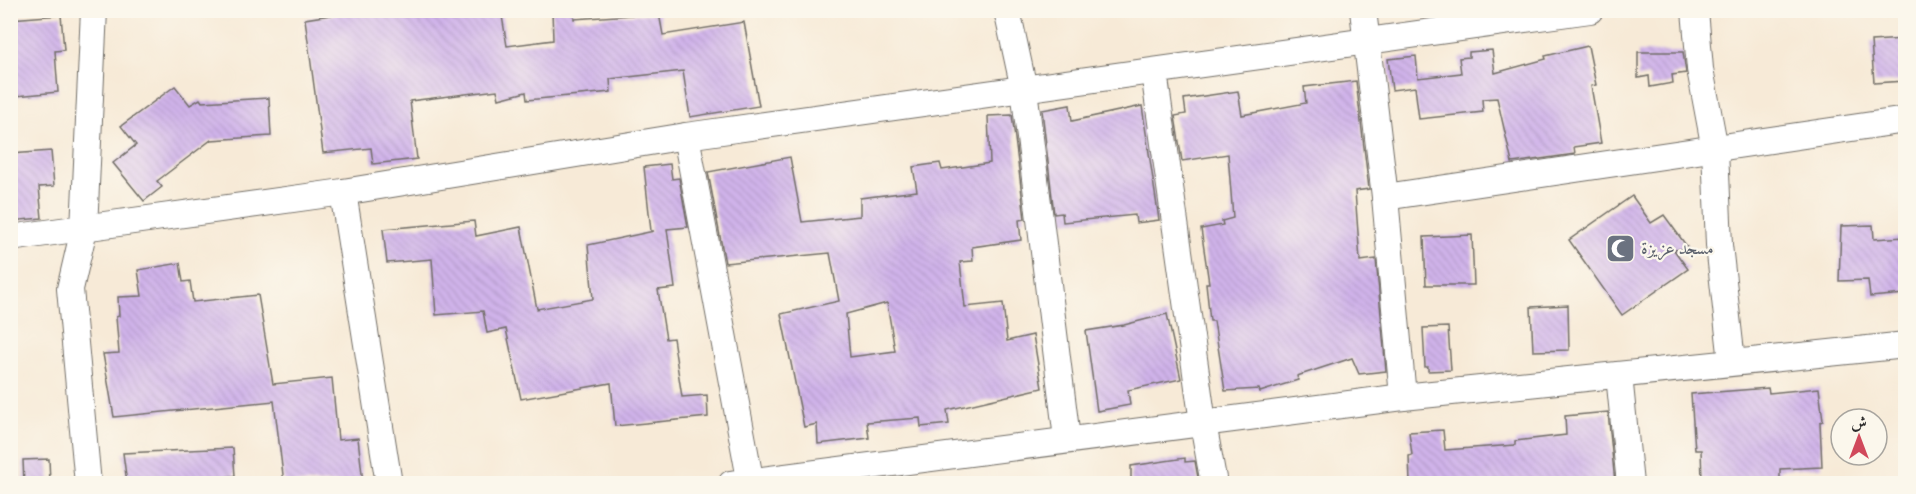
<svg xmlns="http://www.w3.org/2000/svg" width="1916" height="494" viewBox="0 0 1916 494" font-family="Alegreya,Amiri,serif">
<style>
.building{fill:url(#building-back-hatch);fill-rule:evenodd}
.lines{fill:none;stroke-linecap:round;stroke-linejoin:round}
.street-casing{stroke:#726e67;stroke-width:28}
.street{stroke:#fff;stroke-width:26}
.labels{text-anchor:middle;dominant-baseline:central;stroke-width:4.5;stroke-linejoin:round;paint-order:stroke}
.worship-label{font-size:18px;fill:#5b616d;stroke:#fbf7ec;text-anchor:start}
</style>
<defs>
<pattern id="building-back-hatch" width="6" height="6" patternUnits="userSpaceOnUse" patternTransform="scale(1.5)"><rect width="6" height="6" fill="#d0b3ea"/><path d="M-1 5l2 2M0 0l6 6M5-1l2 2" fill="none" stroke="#b39ac9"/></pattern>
</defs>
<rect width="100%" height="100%" fill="#fbf7ec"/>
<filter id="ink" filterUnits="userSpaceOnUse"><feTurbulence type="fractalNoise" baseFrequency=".0167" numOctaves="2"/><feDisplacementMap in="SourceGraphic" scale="12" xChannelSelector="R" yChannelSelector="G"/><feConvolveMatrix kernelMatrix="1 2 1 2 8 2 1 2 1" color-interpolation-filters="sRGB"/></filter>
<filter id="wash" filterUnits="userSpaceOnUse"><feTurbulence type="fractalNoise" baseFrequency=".008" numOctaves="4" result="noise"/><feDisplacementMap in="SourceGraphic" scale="24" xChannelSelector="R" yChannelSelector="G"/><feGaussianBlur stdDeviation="1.35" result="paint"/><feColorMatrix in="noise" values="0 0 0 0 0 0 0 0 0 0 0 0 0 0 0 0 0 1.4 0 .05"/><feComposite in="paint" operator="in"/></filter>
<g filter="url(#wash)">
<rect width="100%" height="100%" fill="#f7ead7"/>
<g id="blocks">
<g class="building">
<path d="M362,10H501L507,46L553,40L552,10H573L574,19L659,13L663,35L744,22L759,106L690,117L683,71L610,79L611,92L527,100L526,92L499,99L497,90L410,101L417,159L373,164L371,148L323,153L305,19Z"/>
<path d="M61,15L64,50L55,51L58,92L16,96L10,19Z"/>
<path d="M1905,39V81L1874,83L1871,41Z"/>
<path d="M1588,46L1596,85L1591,86L1601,143L1574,147L1575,154L1512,163L1497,98L1482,99L1483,112L1419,119L1415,87L1392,90L1388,59L1416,56L1418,78L1461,73L1459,58L1469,57V52L1492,50L1495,73L1546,59L1545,56Z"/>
<path d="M1638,52H1683L1686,73L1672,75L1673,83L1650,87L1649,76L1638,78Z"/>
<path d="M1356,81L1369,189L1355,191L1360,261L1376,259L1386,371L1359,374L1352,358L1297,376L1298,380L1260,392L1259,389L1225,391L1214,321H1210L1206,283H1209L1201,229L1223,225L1222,221L1233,218L1228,154L1182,161L1175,116L1186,114L1184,99L1238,91L1242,115L1306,103L1304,87Z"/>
<path d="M175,86L190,105L200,99L202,102L269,98L271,136L211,140L157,181L162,187L144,201L113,163L136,145L121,126Z"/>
<path d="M1070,105L1072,121L1142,106L1159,220L1136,223L1135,215L1063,222L1062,213L1054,214L1042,110Z"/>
<path d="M1012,115L1025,219L1019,220L1021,240L972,247L973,261L960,262L965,307L1003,303L1007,341L1033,335L1042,388L947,410L949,424L921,427L920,418L867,422L869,438L818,444L817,424L804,427L781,314L839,301L830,253L725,263L708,172L790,157L802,222L860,216V198L917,191L913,167L940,163L942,170L990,163L988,116ZM887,303L895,351L850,357L846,314Z"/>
<path d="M51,151L54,186L39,187L42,218L10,221V154Z"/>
<path d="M670,164L672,179L679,178L688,227L667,229L675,288L658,290L666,339L673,338L682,397L707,395L708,417L615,426L611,383L521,399L506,329L487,333L483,311L436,315L432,259L387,263L383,229L474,221L476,236L521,227L537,309L593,299L588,245L654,231H651L644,167Z"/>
<path d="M1632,196L1651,223L1664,215L1688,248L1674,250L1688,269L1622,315L1569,240Z"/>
<path d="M1873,225L1874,239L1905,237V294L1870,297L1868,280L1839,281L1841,226Z"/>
<path d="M1472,235L1474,285H1426L1424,237Z"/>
<path d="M180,263L183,282L190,281L193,302L258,295L273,384L332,378L338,440L358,438L363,483H284L274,401L114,417L103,354L119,353L116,317L119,316L118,297L142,296L138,270Z"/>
<path d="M1568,305L1569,350L1533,351L1531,307Z"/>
<path d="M1167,314L1181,379L1128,390L1130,405L1097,411L1086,331L1124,325Z"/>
<path d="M1448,327L1451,370L1428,371V367H1425L1423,328Z"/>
<path d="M1768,388L1769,393L1819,388L1823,421L1820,422L1822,467L1780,469V483H1707V479H1702L1701,450H1695L1691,394Z"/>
<path d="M1608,412L1615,483H1410L1409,456L1412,455L1409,432L1443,430L1445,450L1515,445V441L1566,435L1565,416Z"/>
<path d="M233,448L235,476L186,480V483H127L123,453Z"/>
<path d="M1185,458V462L1195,461L1199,483H1131V466Z"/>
<path d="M49,459L50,483H24L23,460Z"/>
</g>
</g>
</g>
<g filter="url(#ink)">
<use href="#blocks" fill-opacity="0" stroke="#726e67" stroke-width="1.5"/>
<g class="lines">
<defs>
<g id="street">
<path d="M1007,10L1024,89L1067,439"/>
<path d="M1363,10L1385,197L1403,397"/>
<path d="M1695,10L1700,69L1715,149L1719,245L1732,362"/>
<path d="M1154,72L1203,423L1214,484"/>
<path d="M686,136L751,484"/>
<path d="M343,192L389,484"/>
<path d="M1385,197L1906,120"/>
<path d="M10,238L343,192L686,136L1590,10"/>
<path d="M1619,375L1630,484"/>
<path d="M88,484L70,289L84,229L94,10"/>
<path d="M731,484L1403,397L1906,345"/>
</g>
</defs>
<use href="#street" class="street-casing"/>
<use href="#street" class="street"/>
</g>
</g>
<defs>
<symbol id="mosque-square" viewBox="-11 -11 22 22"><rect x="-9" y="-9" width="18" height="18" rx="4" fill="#6b7280" stroke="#fbf7ec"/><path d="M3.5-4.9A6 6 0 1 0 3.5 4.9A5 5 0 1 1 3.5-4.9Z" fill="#fff"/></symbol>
</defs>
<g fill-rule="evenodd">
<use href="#mosque-square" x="1604" y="232" width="33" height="33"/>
</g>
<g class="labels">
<g class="worship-label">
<text x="1641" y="248">مسجد عزيزة</text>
</g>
</g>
<rect width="1916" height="494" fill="none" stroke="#fbf7ec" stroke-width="36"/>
<g transform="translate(1859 437)"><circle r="28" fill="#fbf7ec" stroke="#a8a59f" stroke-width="1.5"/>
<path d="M0-4.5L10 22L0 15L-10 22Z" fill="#d1495b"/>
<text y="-9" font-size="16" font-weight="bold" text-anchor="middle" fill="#2b2b2b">ش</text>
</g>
</svg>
